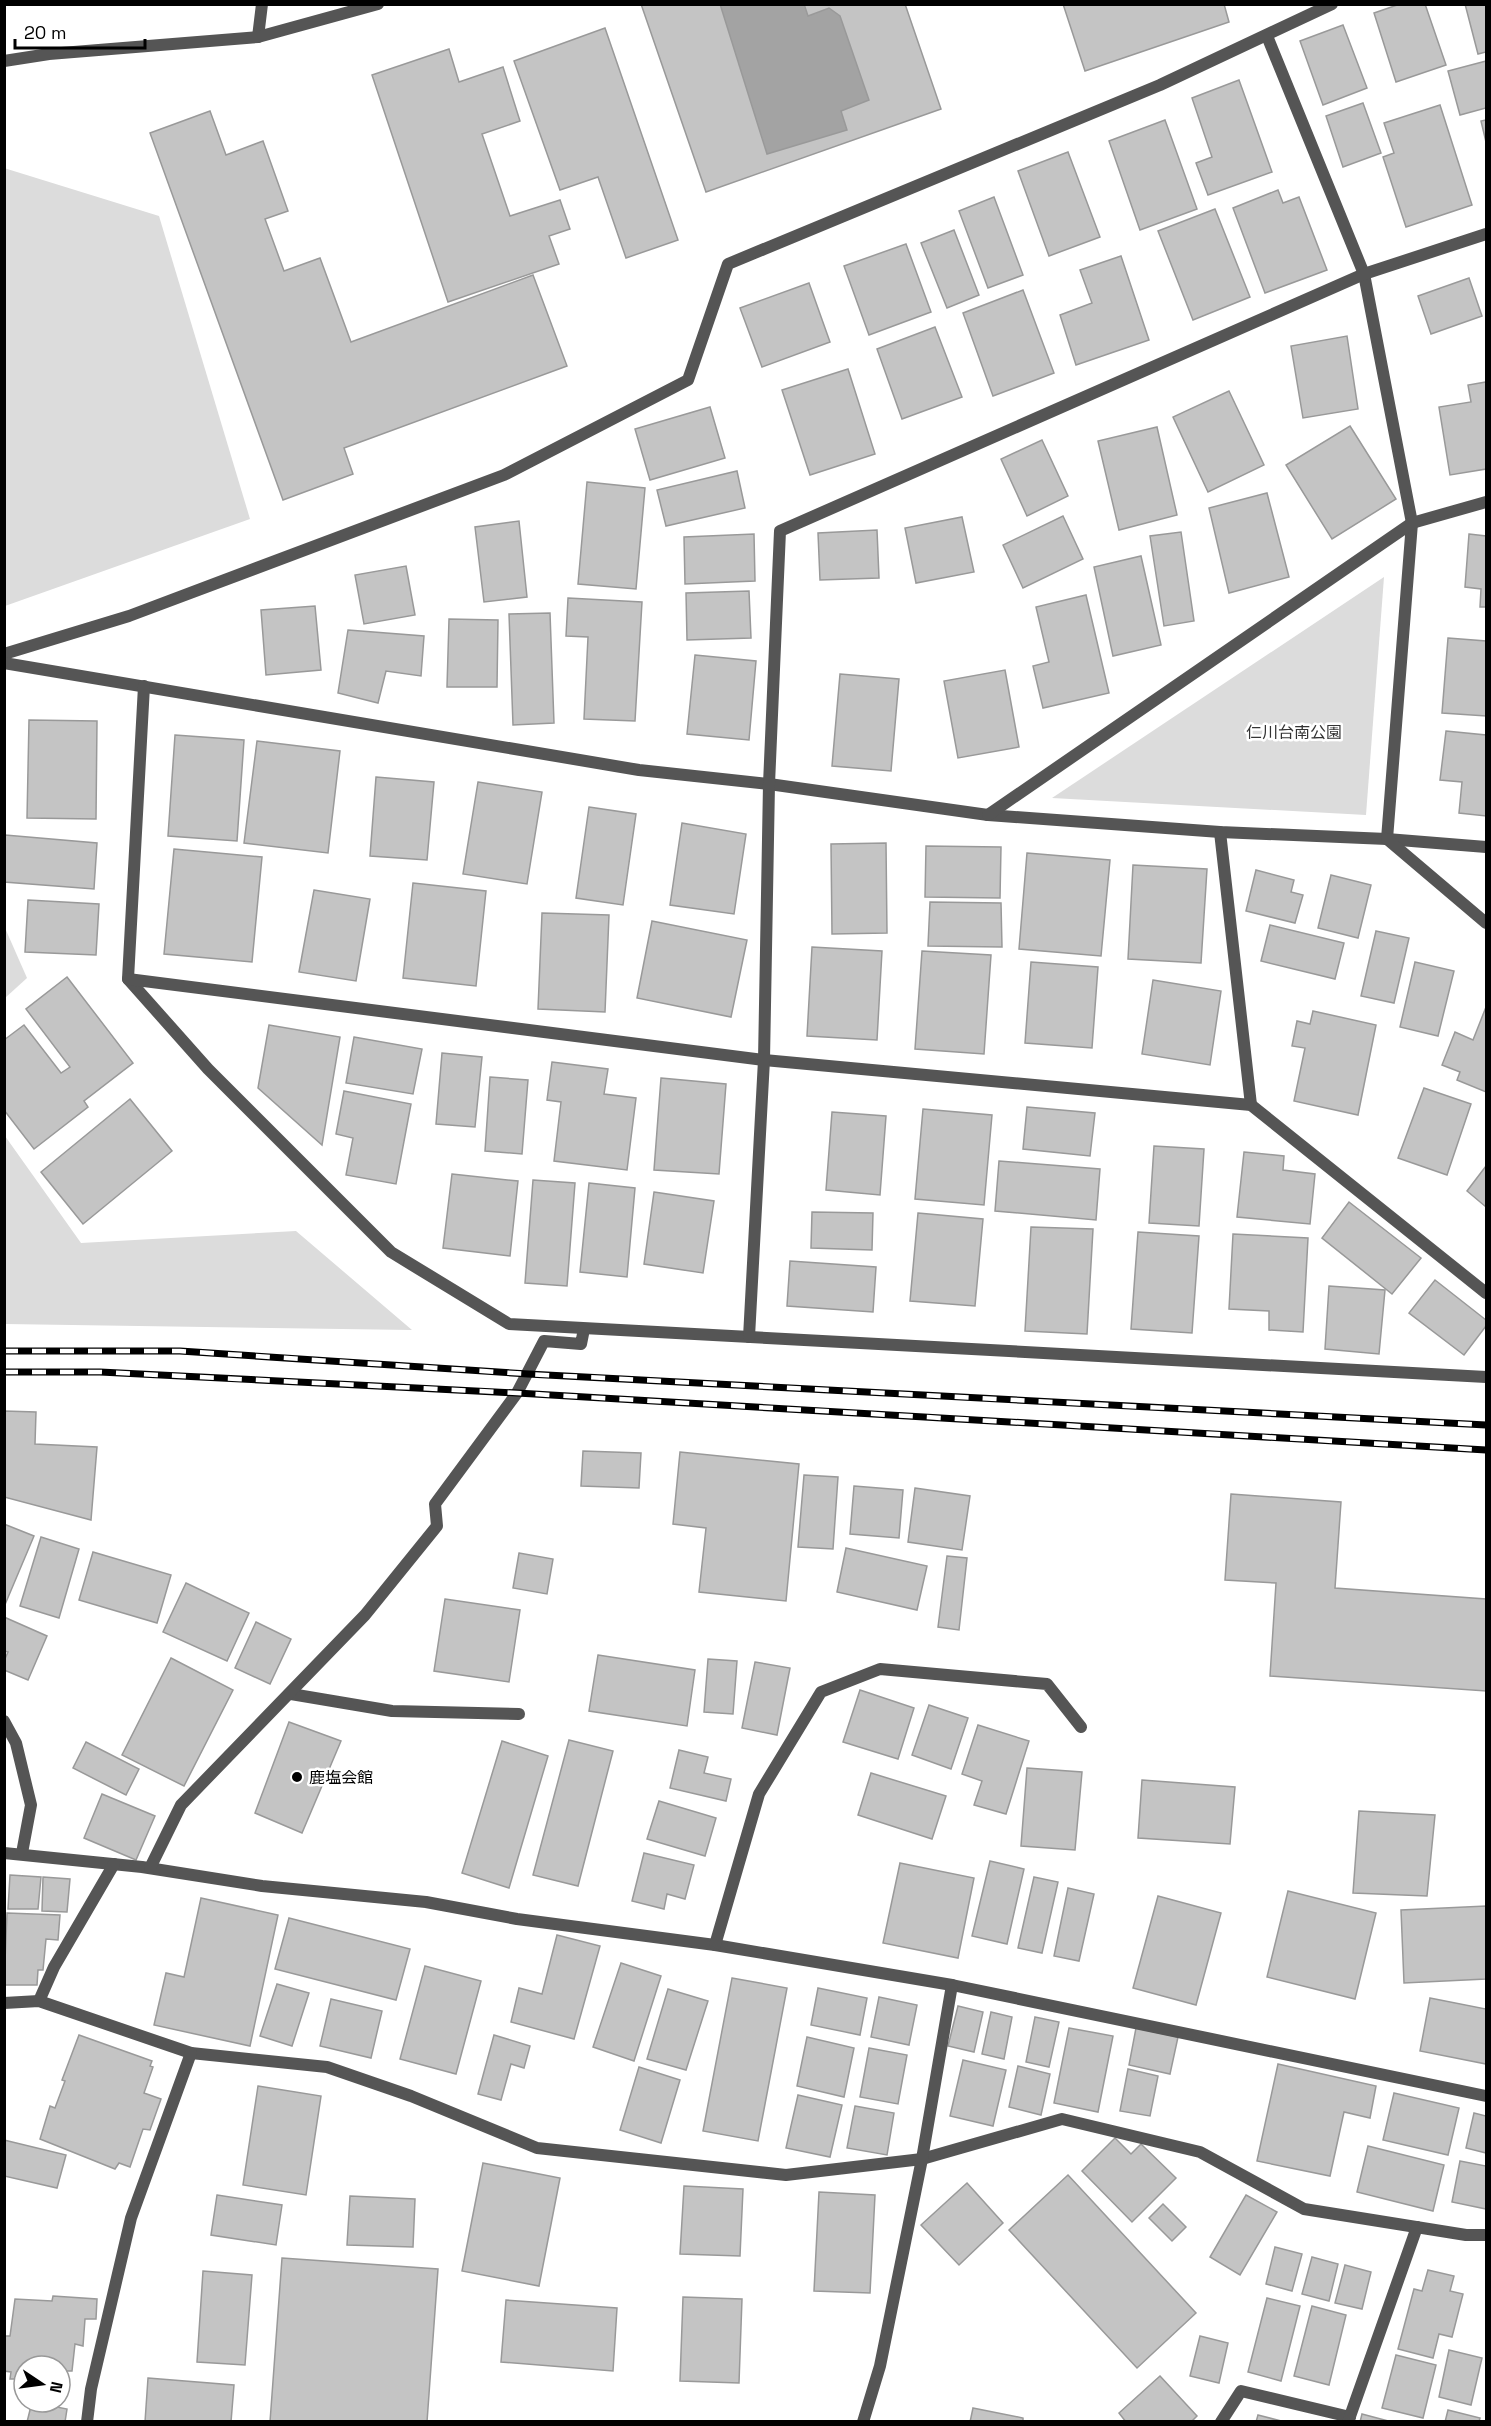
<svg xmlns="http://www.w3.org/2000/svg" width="1491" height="2426" viewBox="0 0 1491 2426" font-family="'Space Grotesk','Noto Sans JP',sans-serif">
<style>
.green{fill:#dcdcdc}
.water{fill:#a3a3a3}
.building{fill:#c4c4c4;stroke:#999;stroke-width:1.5}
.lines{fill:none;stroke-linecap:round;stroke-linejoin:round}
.minor{stroke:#555;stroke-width:12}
.rail-casing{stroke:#000;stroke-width:7}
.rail{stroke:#fff;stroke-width:4.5;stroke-dasharray:14;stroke-linecap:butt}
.poi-dot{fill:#000;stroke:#fff;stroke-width:2}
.labels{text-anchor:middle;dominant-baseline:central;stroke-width:5;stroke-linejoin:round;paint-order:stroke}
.park-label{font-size:16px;fill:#333;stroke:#fff}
.poi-label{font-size:16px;fill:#000;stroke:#fff;text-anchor:start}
</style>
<rect width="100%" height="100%" fill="#fff"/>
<g class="green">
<path d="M4,168L159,216L250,519L5,606Z"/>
<path d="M1384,577L1366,815L1052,798Z"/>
<path d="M5,928L27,978L5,998H4Z"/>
<path d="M5,1136L81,1243L296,1231L412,1330L5,1324Z"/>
</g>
<path class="water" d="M720,5H804L808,16L829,8L840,16L869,100L841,111L847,130L767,154Z"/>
<g class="building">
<path d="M641,4H720L767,154L847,130L841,111L869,100L840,16L829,8L808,16L804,4H905L941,109L706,192Z"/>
<path d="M1063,4H1224L1229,22L1085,71Z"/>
<path d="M1400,4H1425L1446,65L1396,82L1374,13Z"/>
<path d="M1465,4H1486V52L1478,54Z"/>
<path d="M1343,25L1367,88L1323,105L1300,41Z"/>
<path d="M605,28L678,240L626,258L598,177L560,190L514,61Z"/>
<path d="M449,49L459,82L503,67L520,121L482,134L510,216L560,200L570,229L549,236L559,264L448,302L372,75Z"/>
<path d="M1486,61V108L1460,115L1448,71Z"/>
<path d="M1239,80L1272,172L1208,195L1196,163L1212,157L1192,98Z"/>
<path d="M1363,103L1381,153L1343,167L1326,116Z"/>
<path d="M1440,105L1472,205L1406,227L1383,157L1394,153L1384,123Z"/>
<path d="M210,111L226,155L263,141L288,211L265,219L284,271L320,258L351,342L533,275L567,366L344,448L353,474L283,500L150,133Z"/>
<path d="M1165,120L1197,209L1140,230L1109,141Z"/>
<path d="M1486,120V142L1481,121Z"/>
<path d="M1068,152L1100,237L1049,256L1018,171Z"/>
<path d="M1278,190L1283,203L1299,197L1327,270L1265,293L1233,208Z"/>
<path d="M994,197L1023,275L988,288L959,211Z"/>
<path d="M1215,209L1250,297L1193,320L1158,231Z"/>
<path d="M954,230L979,295L947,308L921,243Z"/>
<path d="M906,244L931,312L869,335L844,266Z"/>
<path d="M1121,256L1149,340L1076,365L1060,315L1092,303L1080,270Z"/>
<path d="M1469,278L1482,316L1431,334L1418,296Z"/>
<path d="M809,283L830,342L762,367L740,308Z"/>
<path d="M1023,290L1054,373L993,396L963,313Z"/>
<path d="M935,327L962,397L902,419L877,349Z"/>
<path d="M1347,336L1358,409L1303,418L1291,346Z"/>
<path d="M848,369L875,454L810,475L782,390Z"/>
<path d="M1486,382V469L1450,475L1439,407L1471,402L1468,385Z"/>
<path d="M1229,391L1264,465L1208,492L1173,417Z"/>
<path d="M710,407L725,458L650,480L635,429Z"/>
<path d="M1350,426L1396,499L1332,539L1286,465Z"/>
<path d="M1157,427L1177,515L1119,530L1098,441Z"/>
<path d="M1042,440L1068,496L1027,516L1001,459Z"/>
<path d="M737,471L745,508L666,526L657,490Z"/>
<path d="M587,482L645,488L636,589L578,584Z"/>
<path d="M1267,493L1289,577L1229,593L1209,508Z"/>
<path d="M1063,516L1083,559L1023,588L1003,545Z"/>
<path d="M962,517L974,572L916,583L905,528Z"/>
<path d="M519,521L527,597L484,602L475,527Z"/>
<path d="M877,530L879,578L820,580L818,533Z"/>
<path d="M1181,532L1194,621L1164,626L1150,536Z"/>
<path d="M754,534L755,581L685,584L684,537Z"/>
<path d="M1469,534L1486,536V607H1480L1481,589L1465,587Z"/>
<path d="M1141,556L1161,645L1113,656L1094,567Z"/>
<path d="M406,566L415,615L364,624L355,575Z"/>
<path d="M749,591L751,638L687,640L686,593Z"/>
<path d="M1086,595L1109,693L1043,708L1033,666L1049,662L1036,607Z"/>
<path d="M568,598L642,602L635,721L584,719L588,637L566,636Z"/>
<path d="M315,606L321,670L266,675L261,610Z"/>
<path d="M550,613L554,723L513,725L509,614Z"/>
<path d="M449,619L498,620L497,687H447Z"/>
<path d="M348,630L424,636L421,676L386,671L378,703L338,693Z"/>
<path d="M1448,638L1486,641V716L1442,713Z"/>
<path d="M695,655L756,661L749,740L687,734Z"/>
<path d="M1005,670L1019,747L958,758L944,681Z"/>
<path d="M840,674L899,679L891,771L832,766Z"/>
<path d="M29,720L97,721L96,819L27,818Z"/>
<path d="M1446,731L1486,735V816L1459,813L1462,782L1440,780Z"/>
<path d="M175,735L244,740L237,841L168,836Z"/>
<path d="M257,741L340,751L328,853L244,843Z"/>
<path d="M376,777L434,782L427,860L370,856Z"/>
<path d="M478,782L542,792L527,884L463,874Z"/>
<path d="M589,807L636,814L623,905L576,898Z"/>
<path d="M682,823L746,834L734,914L670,905Z"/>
<path d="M5,835L97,843L94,889L4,882Z"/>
<path d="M886,843L887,933L832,934L831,844Z"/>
<path d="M926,846L1001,847L1000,898L925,897Z"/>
<path d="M174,849L262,857L252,962L164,954Z"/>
<path d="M1027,853L1110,860L1101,956L1019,949Z"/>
<path d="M1133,865L1207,869L1201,963L1128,959Z"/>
<path d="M1256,870L1294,880L1291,892L1303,895L1295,923L1246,911Z"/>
<path d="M1331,875L1371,885L1358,938L1318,928Z"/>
<path d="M413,883L486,891L476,986L403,978Z"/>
<path d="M314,890L370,899L356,981L299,972Z"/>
<path d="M28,900L99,904L96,955L25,952Z"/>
<path d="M930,902L1001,903L1002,947L928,946Z"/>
<path d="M542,913L609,915L605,1012L538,1009Z"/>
<path d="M652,921L747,940L731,1017L637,998Z"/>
<path d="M1270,925L1344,943L1335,979L1261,961Z"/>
<path d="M1376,931L1409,938L1394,1003L1361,996Z"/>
<path d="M812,947L882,951L877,1040L807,1036Z"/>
<path d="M922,951L991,955L984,1054L915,1049Z"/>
<path d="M1031,962L1098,967L1092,1048L1025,1043Z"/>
<path d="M1415,962L1454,971L1438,1036L1400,1027Z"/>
<path d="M67,977L133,1063L84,1101L88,1107L34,1149L4,1110V1040L24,1025L61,1073L70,1067L26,1009Z"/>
<path d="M1153,980L1221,991L1210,1065L1142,1054Z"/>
<path d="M1486,1007V1092L1457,1080L1460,1072L1442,1065L1455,1032L1473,1040Z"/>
<path d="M1313,1011L1376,1025L1358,1115L1294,1101L1305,1048L1292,1046L1297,1021L1310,1024Z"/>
<path d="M269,1025L340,1037L322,1145L258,1088Z"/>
<path d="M354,1037L422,1049L413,1094L346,1083Z"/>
<path d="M442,1053L482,1057L475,1127L436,1124Z"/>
<path d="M552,1062L608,1069L604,1094L636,1098L627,1170L554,1161L561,1102L547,1100Z"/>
<path d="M490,1077L528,1080L522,1154L485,1151Z"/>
<path d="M661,1078L726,1084L719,1174L654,1170Z"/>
<path d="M1424,1088L1471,1104L1447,1175L1398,1158Z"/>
<path d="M344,1091L411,1104L396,1184L346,1175L353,1138L336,1134Z"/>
<path d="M130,1099L172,1151L83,1224L41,1172Z"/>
<path d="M1027,1107L1095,1113L1090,1156L1023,1149Z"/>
<path d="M923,1109L992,1115L984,1205L915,1199Z"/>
<path d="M832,1112L886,1116L880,1195L826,1190Z"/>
<path d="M1154,1146L1204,1149L1199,1226L1149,1223Z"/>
<path d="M1244,1152L1284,1156L1283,1170L1315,1174L1310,1224L1237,1217Z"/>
<path d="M999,1161L1100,1169L1096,1220L995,1211Z"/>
<path d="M1486,1166V1207L1467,1191Z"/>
<path d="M452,1174L518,1181L510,1256L443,1248Z"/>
<path d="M533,1180L575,1183L567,1286L525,1283Z"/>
<path d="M589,1183L635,1188L627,1277L580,1272Z"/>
<path d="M654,1192L714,1201L703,1273L644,1264Z"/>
<path d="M1349,1202L1421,1258L1392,1294L1322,1238Z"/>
<path d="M812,1212L873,1213L872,1250L811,1248Z"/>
<path d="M918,1213L983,1219L975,1306L910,1301Z"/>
<path d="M1031,1227L1093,1229L1087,1334L1025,1331Z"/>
<path d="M1138,1232L1199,1236L1192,1333L1131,1329Z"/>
<path d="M1233,1234L1308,1238L1303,1332L1269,1330V1311L1229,1309Z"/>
<path d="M790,1261L876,1267L873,1312L787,1306Z"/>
<path d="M1435,1280L1486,1320V1326L1464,1355L1409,1313Z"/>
<path d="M1329,1286L1385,1290L1379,1354L1325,1349Z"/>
<path d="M4,1411L36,1412L35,1444L97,1447L91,1520L4,1497Z"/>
<path d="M583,1451L641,1453L639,1488L581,1486Z"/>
<path d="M680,1452L799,1464L786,1601L699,1592L706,1528L673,1524Z"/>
<path d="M804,1475L838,1477L833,1549L798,1547Z"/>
<path d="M854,1486L903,1490L899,1538L850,1534Z"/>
<path d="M915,1488L970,1496L962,1550L908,1542Z"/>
<path d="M1231,1494L1341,1502L1335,1588L1486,1599V1691L1270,1676L1276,1583L1225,1580Z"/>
<path d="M4,1524L34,1536L4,1607Z"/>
<path d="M41,1537L79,1549L59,1618L20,1606Z"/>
<path d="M846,1548L927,1566L917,1610L837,1592Z"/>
<path d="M93,1552L171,1575L157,1623L79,1600Z"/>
<path d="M519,1553L553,1559L547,1594L513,1588Z"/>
<path d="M947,1556L967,1558L959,1630L938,1627Z"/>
<path d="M186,1583L249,1613L227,1661L163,1632Z"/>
<path d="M445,1599L520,1610L509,1682L434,1671Z"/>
<path d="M4,1617L47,1636L28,1680L4,1670V1661L8,1652L4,1651Z"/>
<path d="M256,1622L291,1639L270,1684L235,1668Z"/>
<path d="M598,1655L695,1670L687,1726L589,1711Z"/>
<path d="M171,1658L233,1690L184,1786L122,1755Z"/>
<path d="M708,1659L737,1661L733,1714L704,1712Z"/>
<path d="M755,1662L790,1668L777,1735L742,1728Z"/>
<path d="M860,1690L914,1708L898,1759L843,1742Z"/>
<path d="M929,1705L968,1718L951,1769L912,1755Z"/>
<path d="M289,1722L341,1741L302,1833L255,1813Z"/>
<path d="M978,1725L1029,1741L1006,1814L974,1805L982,1781L962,1774Z"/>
<path d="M569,1740L613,1751L578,1886L533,1875Z"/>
<path d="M502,1741L548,1756L509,1888L462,1873Z"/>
<path d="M86,1742L139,1769L126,1795L73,1768Z"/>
<path d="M679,1750L708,1757L704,1773L731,1779L726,1801L670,1788Z"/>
<path d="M1027,1768L1082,1772L1075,1850L1021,1846Z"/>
<path d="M871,1773L946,1796L932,1839L858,1815Z"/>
<path d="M1142,1780L1235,1787L1230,1844L1138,1838Z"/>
<path d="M102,1794L155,1816L136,1860L84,1838Z"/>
<path d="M659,1801L716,1818L705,1856L647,1839Z"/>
<path d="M1359,1811L1435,1815L1427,1896L1353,1893Z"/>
<path d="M644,1853L694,1865L685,1899L667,1894L664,1909L632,1901Z"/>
<path d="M990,1861L1024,1869L1007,1944L972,1936Z"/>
<path d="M900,1863L974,1878L958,1958L883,1943Z"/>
<path d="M10,1875L41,1877L38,1909H8Z"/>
<path d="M43,1877L70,1879L67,1912L42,1911Z"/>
<path d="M1034,1877L1058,1882L1042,1953L1018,1948Z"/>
<path d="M1068,1888L1094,1894L1079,1961L1054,1956Z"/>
<path d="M1288,1891L1376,1913L1355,1999L1267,1977Z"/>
<path d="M1158,1896L1221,1913L1196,2005L1133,1988Z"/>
<path d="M201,1898L278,1915L250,2046L154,2025L166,1973L184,1977Z"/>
<path d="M1486,1906V1979L1404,1983L1401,1910Z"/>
<path d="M7,1913L60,1915L58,1940L46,1939L43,1970H38L37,1985H4Z"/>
<path d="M289,1918L410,1949L396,2000L275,1969Z"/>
<path d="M557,1935L600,1946L574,2039L511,2022L519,1988L542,1994Z"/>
<path d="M621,1963L661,1976L634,2061L593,2047Z"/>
<path d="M425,1966L481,1981L456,2074L400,2059Z"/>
<path d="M732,1978L787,1988L758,2141L703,2131Z"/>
<path d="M277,1984L309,1993L292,2046L260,2036Z"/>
<path d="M818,1988L867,1998L860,2035L811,2025Z"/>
<path d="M668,1989L708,2001L686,2070L647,2059Z"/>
<path d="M879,1997L917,2005L909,2045L871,2037Z"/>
<path d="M1430,1998L1486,2009V2064L1420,2051Z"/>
<path d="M331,1999L382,2011L371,2058L320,2046Z"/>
<path d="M958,2006L983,2012L974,2052L948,2046Z"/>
<path d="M991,2012L1012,2017L1004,2059L982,2054Z"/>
<path d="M1035,2017L1059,2022L1049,2067L1026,2062Z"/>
<path d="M1069,2028L1113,2036L1098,2112L1054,2103Z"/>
<path d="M1136,2028L1178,2037L1170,2074L1129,2065Z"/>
<path d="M79,2035L152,2061L150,2066L153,2067L144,2093L161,2099L150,2130L143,2129L130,2167L119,2163L115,2169L40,2139L50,2106L55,2108L65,2081L62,2080Z"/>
<path d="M494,2035L530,2046L524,2068L511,2064L501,2100L478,2094Z"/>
<path d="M807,2037L854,2048L844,2097L797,2086Z"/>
<path d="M869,2048L907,2055L898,2104L860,2097Z"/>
<path d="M963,2060L1006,2070L993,2126L950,2116Z"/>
<path d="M1278,2064L1376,2086L1370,2118L1344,2112L1330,2176L1257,2161Z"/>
<path d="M1018,2066L1050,2074L1041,2115L1009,2107Z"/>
<path d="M639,2067L680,2080L661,2143L620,2130Z"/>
<path d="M1128,2069L1158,2076L1150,2116L1120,2111Z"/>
<path d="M258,2086L321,2096L306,2195L243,2185Z"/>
<path d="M1394,2093L1459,2108L1448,2155L1383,2140Z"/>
<path d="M798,2095L842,2105L830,2157L786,2148Z"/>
<path d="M855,2106L894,2113L887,2155L847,2148Z"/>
<path d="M1474,2113L1486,2116V2153L1466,2148Z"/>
<path d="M1115,2138L1131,2154L1141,2144L1176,2178L1132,2222L1082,2171Z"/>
<path d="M4,2140L66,2155L57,2188L4,2176Z"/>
<path d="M1368,2146L1444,2165L1433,2211L1357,2192Z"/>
<path d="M1460,2161L1486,2166V2209L1452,2202Z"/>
<path d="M483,2163L560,2178L539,2286L462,2271Z"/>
<path d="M1068,2175L1196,2313L1137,2368L1009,2230Z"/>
<path d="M967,2183L1003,2223L959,2265L921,2225Z"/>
<path d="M684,2186L743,2189L740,2256L680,2254Z"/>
<path d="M819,2192L875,2195L870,2293L814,2291Z"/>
<path d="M217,2195L282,2205L276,2245L211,2235Z"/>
<path d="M1246,2195L1277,2212L1240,2275L1210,2257Z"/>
<path d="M350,2196L415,2199L413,2247L347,2245Z"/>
<path d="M1163,2204L1186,2227L1172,2241L1149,2218Z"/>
<path d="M1275,2247L1302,2254L1292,2291L1266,2284Z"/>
<path d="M1312,2257L1338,2264L1329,2301L1302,2294Z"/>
<path d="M282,2258L438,2269L427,2422H270Z"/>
<path d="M1345,2265L1371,2272L1362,2309L1335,2303Z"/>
<path d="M1428,2270L1454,2276L1450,2291L1463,2294L1452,2337L1439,2334L1433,2358L1398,2349L1414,2289L1422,2291Z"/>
<path d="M203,2271L252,2275L245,2365L197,2362Z"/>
<path d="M53,2296L97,2299L96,2319H85L83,2346L75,2344L72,2371H60V2366H24V2379H10L11,2372L4,2371V2336H10L15,2299L52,2301Z"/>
<path d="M683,2297L742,2299L739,2383L680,2381Z"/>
<path d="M1267,2298L1300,2306L1281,2381L1248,2372Z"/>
<path d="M506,2300L617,2308L613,2371L501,2362Z"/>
<path d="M1312,2306L1346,2315L1329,2385L1294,2376Z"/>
<path d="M1200,2336L1228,2343L1219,2383L1190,2376Z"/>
<path d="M1449,2350L1482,2358L1471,2405L1439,2397Z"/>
<path d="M1396,2355L1436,2365L1423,2418L1382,2408Z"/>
<path d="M1160,2376L1197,2416L1191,2422H1126L1119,2413Z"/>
<path d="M148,2378L234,2385L231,2422H145Z"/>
<path d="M32,2402L67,2409L65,2422H27Z"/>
<path d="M973,2408L1023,2418V2422H970Z"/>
<path d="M1448,2410L1480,2418L1479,2422H1445Z"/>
<path d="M1362,2414L1392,2422H1360Z"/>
<path d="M1258,2415L1285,2422H1256Z"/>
</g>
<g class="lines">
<g class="minor">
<path d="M1267,36L1364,274L1412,523L1387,839"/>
<path d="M258,37L262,4"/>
<path d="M4,61L49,54L258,37L378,4"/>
<path d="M4,654L129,616L504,475L688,380L728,264L1160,85L1332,4"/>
<path d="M4,663L639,770L769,784L988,815L1220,832L1387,839L1486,847"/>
<path d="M144,686L128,979L208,1069L391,1252L509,1324L1486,1377"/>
<path d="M988,815L1412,523L1486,502"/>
<path d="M1220,832L1251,1105"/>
<path d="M1387,839L1486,923"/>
<path d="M128,979L764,1060L1251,1105L1486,1293"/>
<path d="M749,1337L764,1060L769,784L780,531L1364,274L1486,234"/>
<path d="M291,1694L392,1711L519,1714"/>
<path d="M4,1721L16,1743L31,1805L22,1853"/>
<path d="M4,1853L142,1867L262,1886L426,1902L517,1919L715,1945L952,1985L1486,2096"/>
<path d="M150,1868L181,1805L365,1615L437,1526L435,1504L517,1393L544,1341L581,1344L584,1329"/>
<path d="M715,1945L759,1794L821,1692L880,1669L1047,1684L1081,1727"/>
<path d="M39,2001L54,1967L114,1864"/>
<path d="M4,2003L39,2001L191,2053L327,2067L411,2096L537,2148L786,2175L922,2159L1062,2119L1200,2152L1304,2209L1466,2235H1486"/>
<path d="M87,2422L91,2389L131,2218L191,2053"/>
<path d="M863,2422L880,2366L922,2159L952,1985"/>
<path d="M1221,2422L1241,2391L1350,2417"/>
<path d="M1348,2422L1417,2227"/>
</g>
<defs>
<g id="rail">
<path d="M4,1351H180L528,1374L1486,1425"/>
<path d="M4,1372H100L517,1393L1486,1450"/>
</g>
</defs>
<use href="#rail" class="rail-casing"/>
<use href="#rail" class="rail"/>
</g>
<circle class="poi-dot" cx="297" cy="1777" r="6"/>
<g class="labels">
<g class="park-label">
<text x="1294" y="732">仁川台南公園</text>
</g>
<g class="poi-label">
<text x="309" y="1777">鹿塩会館</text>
</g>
</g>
<rect width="1491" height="2426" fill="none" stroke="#000000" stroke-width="12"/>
<g transform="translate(42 2384) rotate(103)"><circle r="28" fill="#ffffff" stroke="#999999" stroke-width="1.5"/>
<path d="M0-4.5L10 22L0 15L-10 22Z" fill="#000000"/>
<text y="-9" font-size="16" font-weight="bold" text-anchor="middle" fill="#000000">N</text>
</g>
<path d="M15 39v9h130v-9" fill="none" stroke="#000000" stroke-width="3"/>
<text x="24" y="39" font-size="18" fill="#000000" stroke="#ffffff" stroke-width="4.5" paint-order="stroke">20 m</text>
</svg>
